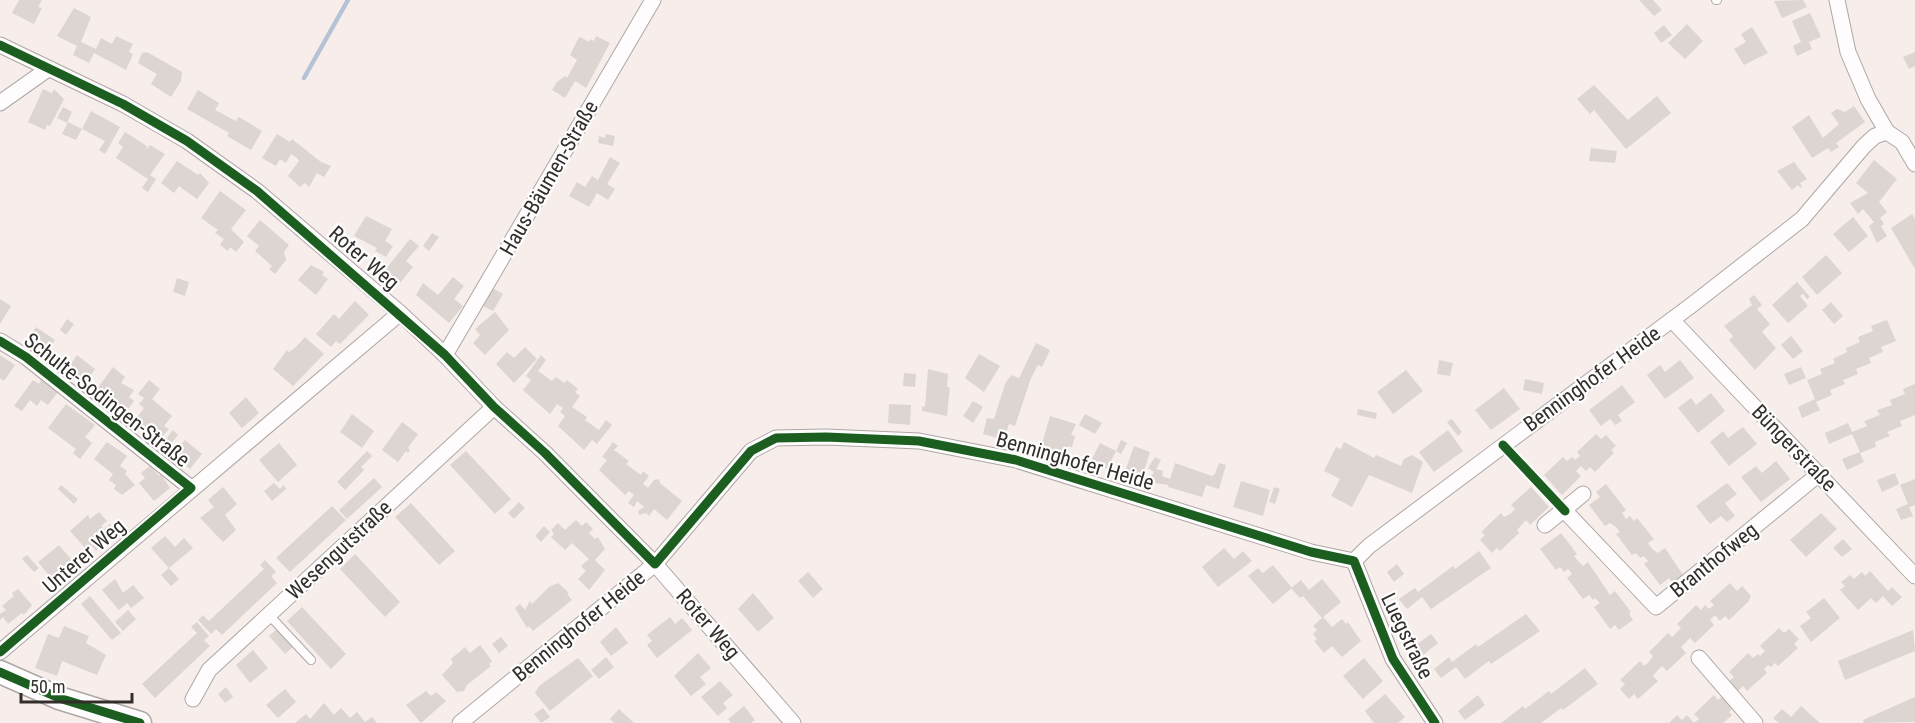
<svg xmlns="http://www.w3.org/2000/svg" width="1915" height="723" viewBox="0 0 1915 723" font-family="'Roboto Condensed',sans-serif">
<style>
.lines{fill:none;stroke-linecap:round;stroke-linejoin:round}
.stream{stroke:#b6c3d7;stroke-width:4.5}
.building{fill:#dcd5d2}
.service-casing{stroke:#aea7a5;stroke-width:10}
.minor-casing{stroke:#aea7a5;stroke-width:17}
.secondary-casing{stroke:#aea7a5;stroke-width:25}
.service{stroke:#fefcfc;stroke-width:8}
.minor{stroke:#fefcfc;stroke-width:15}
.secondary{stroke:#fefcfc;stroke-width:22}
.cycleway-casing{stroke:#fdfdfd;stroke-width:13}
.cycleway{stroke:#1b5e20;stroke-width:9}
.labels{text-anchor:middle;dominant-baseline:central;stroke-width:4.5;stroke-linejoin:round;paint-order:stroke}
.street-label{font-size:21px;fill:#342e2b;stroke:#fdfdfd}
</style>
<rect width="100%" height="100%" fill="#f7eeeb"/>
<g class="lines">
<path class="stream" d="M304,78L348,0"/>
</g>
<g class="building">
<path d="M19,0H42L38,7L42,8L34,24L12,13Z"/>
<path d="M1639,0H1653L1662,10L1654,16Z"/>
<path d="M1803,0L1807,7L1782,18L1774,1Z"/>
<path d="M74,8L91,17L81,42L96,49L101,38L112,44L116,36L133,44L129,52L133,54L126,70L94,53L89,63L73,55L77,46L57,36Z"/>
<path d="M1810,13L1821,37L1809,42L1812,49L1797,56L1793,46L1801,42L1792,21Z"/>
<path d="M1687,24L1703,41L1685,59L1668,43Z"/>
<path d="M1664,25L1672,35L1661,43L1654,33Z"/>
<path d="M1752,27L1768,53L1744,65L1734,49L1746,42L1741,34Z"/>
<path d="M596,36L610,43L586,88L575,81L565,98L552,90L557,82L565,76L567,78L577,60L570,55L578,39L580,37L589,42L590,39L594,41Z"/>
<path d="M147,52L182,72L181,81L171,97L151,84L157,74L138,63L142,53Z"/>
<path d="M1915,52V66L1909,69L1903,57Z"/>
<path d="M1594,85L1628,120L1657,96L1671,113L1626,149L1594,110L1590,114L1577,99Z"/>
<path d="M43,89L52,93L54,89L64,99L50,126L47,125L45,130L28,122Z"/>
<path d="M198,90L219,103L215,110L236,121L239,117L262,131L251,150L227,136L229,133L187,109Z"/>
<path d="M1854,106L1865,122L1836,143L1839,147L1831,152L1828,148L1812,158L1792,127L1809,115L1823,138L1839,124L1831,113L1837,109L1845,112Z"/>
<path d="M63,107L72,112L67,123L57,118Z"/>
<path d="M91,111L120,127L105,154L99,150L105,141L82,129Z"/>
<path d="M68,122L82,129L76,140L62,134Z"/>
<path d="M125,132L147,146L146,150L150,145L165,154L150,175L156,179L148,192L142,188L148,179L116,158L123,147L118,143Z"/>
<path d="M277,134L290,142L292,139L321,162L331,166L324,177L317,173L309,187L305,183L300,187L288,176L299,161L297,158L291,154L286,163L280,159L276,166L262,158Z"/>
<path d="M606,134L615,136L613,146L598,143L599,136L605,138Z"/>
<path d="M1591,148L1617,151L1615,163L1589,161Z"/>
<path d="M610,157L620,163L607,184L615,189L608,200L597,193L589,207L569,196L577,182L585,187L592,176L598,180Z"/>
<path d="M1874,160L1897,179L1879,202L1887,212L1880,218L1884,224L1881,226L1887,236L1877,243L1869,226L1874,222L1863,209L1858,214L1850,203L1868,193L1856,183Z"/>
<path d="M177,161L198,175L200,173L209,183L197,199L179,186L174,193L161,183Z"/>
<path d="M1794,162L1807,179L1800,183L1802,186L1800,188L1798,185L1792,190L1777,171Z"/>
<path d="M220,191L246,210L231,229L244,242L236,252L230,247L228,251L220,245L224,239L215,233L218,230L201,218Z"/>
<path d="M1912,214L1915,219V269L1891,228Z"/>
<path d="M366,216L392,229L385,241L393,246L386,257L375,251L377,248L354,236Z"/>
<path d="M1853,217L1868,236L1849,252L1833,234Z"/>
<path d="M260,220L289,245L284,252L286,260L275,274L269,269L272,266L255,251L259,246L247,236Z"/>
<path d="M432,233L439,237L429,251L423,246Z"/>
<path d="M410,239L419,246L406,261L413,267L400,283L385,270Z"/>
<path d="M1826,255L1842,273L1817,295L1802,277Z"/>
<path d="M311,265L324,272L322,275L328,279L316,295L298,280Z"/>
<path d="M453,277L464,286L454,299L463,306L449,323L416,295L423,283L438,295Z"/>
<path d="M177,278L189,282L185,296L173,292Z"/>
<path d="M1797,282L1810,297L1807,299L1803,294L1800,296L1808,306L1788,323L1772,305Z"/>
<path d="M491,287L503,294L493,311L481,305Z"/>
<path d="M1754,295L1762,305L1757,309L1770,324L1762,332L1776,348L1755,370L1729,340L1733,336L1724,326L1752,305L1749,299Z"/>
<path d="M0,299L11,306L0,324Z"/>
<path d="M355,301L369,315L340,344L336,341L331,347L316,334L334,314L339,319Z"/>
<path d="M1831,302L1843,316L1834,324L1822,310Z"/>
<path d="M495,312L509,330L485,355L473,343L480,335L475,329Z"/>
<path d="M67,319L74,324L66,335L60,330Z"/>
<path d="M1887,320L1896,341L1881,347L1883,352L1869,358L1871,363L1856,369L1858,374L1843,380L1845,384L1830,390L1832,395L1816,402L1820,410L1802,418L1798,407L1815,399L1807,380L1822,374L1820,369L1835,363L1833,359L1847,352L1846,348L1860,342L1858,337L1873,331L1871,326Z"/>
<path d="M36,327L55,340L44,356L25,343Z"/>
<path d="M1791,336L1803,351L1793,359L1781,345Z"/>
<path d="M305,337L324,354L293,386L273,369L287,350L289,352L295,348Z"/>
<path d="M1036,343L1050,350L1042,367L1038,365L1031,378L1015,426L1009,424L1004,440L983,434L987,418L994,419L1005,384L1011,375L1019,378Z"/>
<path d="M525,347L537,359L514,383L496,364L507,352L514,358Z"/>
<path d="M979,354L1000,366L984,392L965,378Z"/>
<path d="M0,355L15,365L4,381L0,378Z"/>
<path d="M77,355L95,369L84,385L65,372Z"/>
<path d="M541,355L546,360L538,371L552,381L556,377L564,383L567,380L578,389L575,392L580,396L572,407L587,417L585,420L599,430L606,420L612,425L597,444L592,440L584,450L558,426L565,416L560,412L563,408L557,404L550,414L523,390L531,380L526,376Z"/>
<path d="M1439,360L1453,363L1450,376L1437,374Z"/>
<path d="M1680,360L1694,378L1665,399L1647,375L1660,365L1665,372Z"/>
<path d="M113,367L125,377L121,383L134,390L129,397L134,401L123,416L109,405L113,399L97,389Z"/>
<path d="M1801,367L1806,378L1789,385L1784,374Z"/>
<path d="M928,369L948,374L947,387H950L947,416L922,411V406L925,407Z"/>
<path d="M1406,370L1423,391L1393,414L1377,392Z"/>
<path d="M904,373L916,374L915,387L903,386Z"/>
<path d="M1525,379L1544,383L1542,394L1523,390Z"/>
<path d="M33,380L39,384L41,380L58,392L48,405L41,400L37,406L30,400L22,411L14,406Z"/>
<path d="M149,380L160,389L152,399L172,416L164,426L169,429L163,436L159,433L156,436L135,420L144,408L139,404L144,398L138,394Z"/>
<path d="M1915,384V415L1900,421L1902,426L1887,432L1890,436L1875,442L1876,447L1860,453L1864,462L1847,470L1842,459L1860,452L1852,434L1829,444L1825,433L1848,423L1852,432L1867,426L1864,421L1880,415L1877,410L1892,405L1890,400L1905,394L1903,389Z"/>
<path d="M1622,385L1635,402L1618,415L1622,421L1615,425L1610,419L1601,426L1589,410Z"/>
<path d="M1504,388L1520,409L1491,430L1475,410Z"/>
<path d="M1711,393L1725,411L1698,433L1678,408L1691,398L1696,405Z"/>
<path d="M246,397L259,413L242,428L229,413Z"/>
<path d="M973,401L983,407L973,423L963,416Z"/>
<path d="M66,404L95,425L85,437L92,443L80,459L73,453L76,449L48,428Z"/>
<path d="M889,404L911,405L910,425L888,423Z"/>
<path d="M1358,409L1377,413L1376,419L1357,415Z"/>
<path d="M352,414L374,431L362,448L340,432Z"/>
<path d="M1085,414L1102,423L1095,434L1079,425Z"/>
<path d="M1050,416L1076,424L1071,435L1075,436L1072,447L1068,446L1066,458L1040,451Z"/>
<path d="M1452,419L1462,432L1458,436L1447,422Z"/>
<path d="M402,422L418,434L408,448L410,450L408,453L406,451L398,462L382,450Z"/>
<path d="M1743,427L1757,444L1729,466L1710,442L1723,431L1728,438Z"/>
<path d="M173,430L178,435L169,446L164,442Z"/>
<path d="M1448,430L1463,451L1434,472L1419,452Z"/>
<path d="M1596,434L1601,439L1606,435L1616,446L1611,450L1614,453L1595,472L1590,467L1586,471L1581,466L1576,471L1581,476L1562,495L1544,475L1563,457L1567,461L1572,457L1575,460L1580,456L1577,452Z"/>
<path d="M185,440L202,454L190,469L182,463L180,465L177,463L179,461L172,455Z"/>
<path d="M1121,440L1127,443L1121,454L1116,451L1107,469L1091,461L1100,443L1116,451Z"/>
<path d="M107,442L127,456L120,466L127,471L125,474L135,485L122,495L114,489L116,485L109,480L113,474L94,459Z"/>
<path d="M613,442L618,446L614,450L629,461L626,464L641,475L643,471L649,476L643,484L648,488L654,480L659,479L660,483L682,501L667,520L654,509L649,516L646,513L639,515L638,511L644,507L637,501L634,507L628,503L634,495L629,491L625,495L599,470L607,460L602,457Z"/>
<path d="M1344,442L1374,458L1376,455L1401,466L1404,459L1412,455L1423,462L1412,493L1369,475L1352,507L1331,496L1340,479L1324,471L1336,447L1341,449Z"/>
<path d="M279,443L297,465L278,482L259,460Z"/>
<path d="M1134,446L1150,452L1140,483L1128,479L1127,484L1123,477Z"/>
<path d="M367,451L372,456L361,467L364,470L345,490L337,482Z"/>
<path d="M466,451L511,499L495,514L450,465Z"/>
<path d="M1155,457L1161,460L1156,469L1163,471L1162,476L1170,479L1175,463L1212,476L1215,474L1219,463L1226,465L1219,489L1206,485L1202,497L1168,487V485L1148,482L1154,472L1148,468Z"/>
<path d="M1776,461L1790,479L1761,502L1741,477L1756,466L1762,473Z"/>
<path d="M150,466L159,476L161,474L170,488L154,501L139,483L145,478L141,473Z"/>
<path d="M1895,473L1899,484L1882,492L1877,480Z"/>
<path d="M374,478L382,487L347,519L339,510Z"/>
<path d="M1915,479V505L1909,507L1913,516L1901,520L1896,509L1908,504L1900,485Z"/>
<path d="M1241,481L1270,490L1263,516L1233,507Z"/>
<path d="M274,483L280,489L284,485L286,489L272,501L264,491Z"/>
<path d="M1727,483L1737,494L1725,503L1735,516L1727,522L1721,516L1710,524L1696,506Z"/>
<path d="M1606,484L1626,510L1622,513L1626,519L1630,516L1634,521L1637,518L1654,539L1648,543L1652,549L1658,553L1665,548L1683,575L1673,583L1669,578L1660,585L1644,564L1648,561L1644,556L1640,558L1636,553L1632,555L1616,534L1620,532L1616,527L1610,523L1605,526L1589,505L1600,497L1596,492Z"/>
<path d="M61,485L78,499L74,504L58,489Z"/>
<path d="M223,487L237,504L225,515L236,530L223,542L200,518L214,507L208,500Z"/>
<path d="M1274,487L1280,489L1275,504L1269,502Z"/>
<path d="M1531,487L1549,507L1530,525L1526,520L1517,530L1519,533L1500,551L1497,548L1492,553L1480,540L1485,535L1481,532L1501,513L1504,517L1510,514L1515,509L1511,505Z"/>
<path d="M519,502L525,508L514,519L508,513Z"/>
<path d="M411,503L455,551L439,565L395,517Z"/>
<path d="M332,506L346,520L290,572L276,558Z"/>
<path d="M99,512L107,521L101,526L104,529L110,524L117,533L96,551L92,546L87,550L70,531L88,515L90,519Z"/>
<path d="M1821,513L1837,529L1806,557L1790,540Z"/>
<path d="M576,520L582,526L586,522L593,529L589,533L595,539L598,537L605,549L595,560L605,570L589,590L578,579L586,571L581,566L589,559L572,543L565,550L551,537L554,534L551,530L558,523L565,530Z"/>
<path d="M544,526L550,532L541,542L535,536Z"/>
<path d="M1561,533L1577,554L1574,556L1578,561L1583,566L1588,562L1610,595L1615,591L1631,612L1629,614L1633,620L1619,630L1615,625L1610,629L1594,607L1600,603L1595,598L1593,600L1589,595L1583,599L1567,578L1572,574L1568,569L1564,572L1560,567L1556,570L1540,549Z"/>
<path d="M165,536L175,547L184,538L193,548L169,568L151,548Z"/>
<path d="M1843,539L1852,549L1842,557L1833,548Z"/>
<path d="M59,545L76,565L55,583L38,562Z"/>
<path d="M1224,548L1234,559L1243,551L1252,561L1218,587L1202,567Z"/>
<path d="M1479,551L1491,568L1431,609L1422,597L1407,609L1399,599L1415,588L1418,592L1453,566L1455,569Z"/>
<path d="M355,554L400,602L385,617L340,569Z"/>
<path d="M27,555L39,568L34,572L22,559Z"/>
<path d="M265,560L276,572L271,576L277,583L222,635L216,629L211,634L198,620L203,615L209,621L264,569L260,565Z"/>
<path d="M1397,564L1404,574L1394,582L1387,572Z"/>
<path d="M1273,565L1292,588L1273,604L1248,576L1258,568L1263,573Z"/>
<path d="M169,568L179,579L171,586L161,575Z"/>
<path d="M1870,571L1888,591L1892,587L1902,597L1892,606L1883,596L1876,603L1871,598L1858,610L1840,590L1845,586L1841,582L1850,575L1854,579L1862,572L1865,576Z"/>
<path d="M808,572L823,589L813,598L798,581Z"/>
<path d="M115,579L123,593L133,585L144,598L131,608L127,603L119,610L102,590Z"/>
<path d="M1322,579L1341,602L1323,617L1332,627L1342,619L1346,624L1348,622L1361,641L1342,657L1332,646L1324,653L1314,641L1317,639L1313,634L1317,630L1313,626L1322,618L1303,596L1300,598L1291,588L1301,580L1309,590Z"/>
<path d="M558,583L569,593L567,594L572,600L533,631L529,626L527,628L515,608L520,604L525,610L530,601L532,604L549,587Z"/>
<path d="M1730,583L1737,591L1742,586L1751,596L1748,602L1729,620L1725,616L1720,621L1715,615L1710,620L1714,625L1695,643L1690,638L1681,647L1686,653L1667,671L1662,666L1657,671L1653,676L1658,681L1638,699L1634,694L1629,699L1620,689L1625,684L1620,680L1640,661L1644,666L1649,662L1653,656L1649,652L1668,633L1672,637L1681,628L1677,624L1696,605L1701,610L1705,605L1709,609L1714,605L1710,601Z"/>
<path d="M18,589L32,605L24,615L22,613L8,624L3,617L0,620V614L6,610L2,606L14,596L12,593Z"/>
<path d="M753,593L774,618L758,632L738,609Z"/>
<path d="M90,596L121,633L112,640L81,604Z"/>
<path d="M1824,598L1840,618L1811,642L1800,626L1811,618L1806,612Z"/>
<path d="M302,607L346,654L331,669L287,621Z"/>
<path d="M128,610L136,619L123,631L115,622Z"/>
<path d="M1526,614L1540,631L1491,664L1489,661L1465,679L1456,667L1441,678L1434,669L1449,657L1452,662L1476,644L1478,647Z"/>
<path d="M670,617L675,624L682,618L692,630L657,658L647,645L652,641L647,635Z"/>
<path d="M197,622L209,636L204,640L210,646L155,698L142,684L197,633L191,627Z"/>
<path d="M64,626L89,636L86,643L106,655L97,675L62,661L57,676L35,668L48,634L59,638Z"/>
<path d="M616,627L628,643L611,656L600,642Z"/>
<path d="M278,628L294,646L285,654L269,636Z"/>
<path d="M1779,628L1784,633L1789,629L1799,639L1794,644L1798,648L1778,666L1775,663L1771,667L1768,665L1764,669L1767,673L1747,691L1743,686L1738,691L1729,681L1734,677L1729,672L1748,653L1753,658L1758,654L1760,656L1765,651L1760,646Z"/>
<path d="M1913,630L1915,651L1845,680L1838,661Z"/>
<path d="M1431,634L1438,643L1423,655L1416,645Z"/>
<path d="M501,637L508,646L499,653L492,644Z"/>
<path d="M480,645L492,661L489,664L491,666L467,685L464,691L457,692L442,675L453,663L451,659L465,647L470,653Z"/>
<path d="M253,650L268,668L250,683L236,665Z"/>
<path d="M698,653L711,668L700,677L706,684L691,696L674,676Z"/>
<path d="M606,657L614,667L599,679L591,670Z"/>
<path d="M578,658L593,676L550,711L535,693L539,686Z"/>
<path d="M1364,658L1383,681L1363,699L1343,676Z"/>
<path d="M1585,668L1598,684L1563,710L1561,708L1541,723H1501L1523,706L1525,709L1549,691L1551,694Z"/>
<path d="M720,681L733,695L723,703L727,708L718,716L701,697Z"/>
<path d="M226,687L233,697L225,703L218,694Z"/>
<path d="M285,689L296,702L278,718L266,705Z"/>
<path d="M426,691L431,696L436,692L446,701L421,723L406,705Z"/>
<path d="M1385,694L1405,717L1398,723H1374L1365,711Z"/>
<path d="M1478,695L1485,705L1465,720L1458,711Z"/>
<path d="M1714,695L1718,700L1723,696L1734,707L1729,712L1732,715L1723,723H1694L1699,719L1694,714Z"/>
<path d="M1915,697V722L1864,723L1863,720Z"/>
<path d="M324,703L334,715L341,708L350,718L357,712L365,722L372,717L377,723H295L306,714L310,719Z"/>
<path d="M744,706L755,720L751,723H731L728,719Z"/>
<path d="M1801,706L1820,723H1779L1773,718L1782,709L1791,717Z"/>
<path d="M543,708L550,717L541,723L534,714Z"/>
<path d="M619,709L634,723H614L610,719Z"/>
<path d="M1677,715L1682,720L1687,715L1694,723H1669Z"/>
</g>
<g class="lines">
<defs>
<g id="service">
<path d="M1716,0H1717"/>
<path d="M269,615L311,660"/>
</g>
<g id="minor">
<path d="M1837,0L1848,52L1868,99L1887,132L1902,142L1915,164"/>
<path d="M0,45L123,104L187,141L257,191L400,313L445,355L494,407L545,453L655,564L793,723"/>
<path d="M0,103L48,69"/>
<path d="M1672,320L1915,576"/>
<path d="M0,341L26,357L191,488"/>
<path d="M445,355L653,0"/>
<path d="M1565,511L1656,607L1819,474"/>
<path d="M1545,525L1583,494"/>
<path d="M1354,561L1369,546L1693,304L1802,219L1864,146L1875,136L1887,132"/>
<path d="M1354,561L1393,659L1435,723"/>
<path d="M0,652L400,313"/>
<path d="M1699,658L1755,723"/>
<path d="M193,699L209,670L494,407"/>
<path d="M460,723L655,564L751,451L776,438L826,437L919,441L1016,460L1311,552L1354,561"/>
</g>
<path id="secondary" d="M0,672L59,698L140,723"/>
</defs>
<use href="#service" class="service-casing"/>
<use href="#minor" class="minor-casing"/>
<use href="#secondary" class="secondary-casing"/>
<use href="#service" class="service"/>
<use href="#minor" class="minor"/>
<use href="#secondary" class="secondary"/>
<defs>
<g id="cycleway">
<path d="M0,45L123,104L187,141L257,191L445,355L494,407L545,453L655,564L751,451L776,438L826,437L919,441L1016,460L1311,552L1354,561L1393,659L1435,723"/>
<path d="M0,341L26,357L191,488L0,652"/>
<path d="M1503,445L1565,511"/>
<path d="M0,672L59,698L140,723"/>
</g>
</defs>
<use href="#cycleway" class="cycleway-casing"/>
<use href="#cycleway" class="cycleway"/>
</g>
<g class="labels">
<g class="street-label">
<text transform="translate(549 178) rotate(-60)">Haus-Bäumen-Straße</text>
<text transform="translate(364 258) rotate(41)">Roter Weg</text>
<text transform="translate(1592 379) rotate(-36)">Benninghofer Heide</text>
<text transform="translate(107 400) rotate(38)">Schulte-Sodingen-Straße</text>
<text transform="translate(1794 448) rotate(46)">Büngerstraße</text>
<text transform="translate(1075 461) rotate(16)">Benninghofer Heide</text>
<text transform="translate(339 550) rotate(-43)">Wesengutstraße</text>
<text transform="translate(84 556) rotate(-41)">Unterer Weg</text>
<text transform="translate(1714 560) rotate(-39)">Branthofweg</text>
<text transform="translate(708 624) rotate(49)">Roter Weg</text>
<text transform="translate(579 626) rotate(-39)">Benninghofer Heide</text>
<text transform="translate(1407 636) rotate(64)">Luegstraße</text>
</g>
</g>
<path d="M21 693v9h111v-9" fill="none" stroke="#342e2b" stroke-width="3"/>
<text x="30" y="693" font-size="18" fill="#342e2b" stroke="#fdfdfd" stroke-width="4.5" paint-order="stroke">50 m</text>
</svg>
